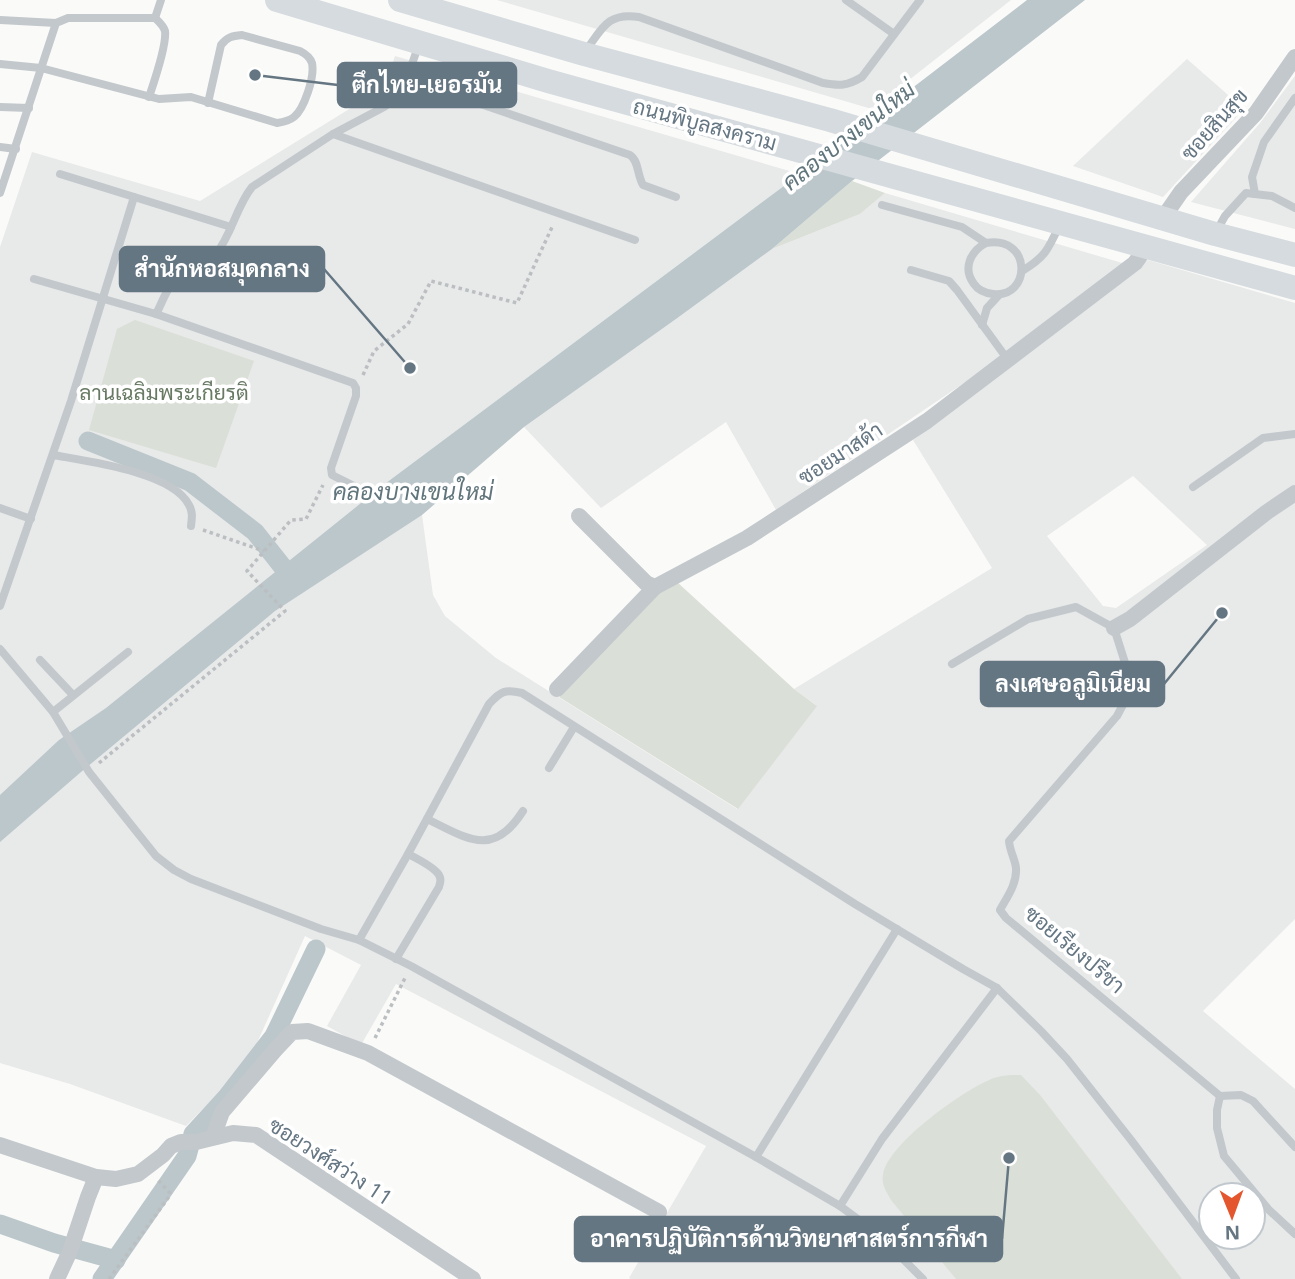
<svg xmlns="http://www.w3.org/2000/svg" width="1295" height="1279" viewBox="0 0 1295 1279" font-family="'Noto Sans',Sarabun,sans-serif">
<style>
.built{fill:#e8e9e9;fill-rule:evenodd}
.green{fill:#dadfd7}
.water{fill:#bbc7cb}
.lines{fill:none;stroke-linecap:round;stroke-linejoin:round}
.canal{stroke:#bbc7cb;stroke-width:19}
.path{stroke:#bbbfc2;stroke-width:3.5;stroke-dasharray:3.5 3.5;stroke-linecap:butt}
.service{stroke:#c3c8cc;stroke-width:8}
.minor{stroke:#c3c8cc;stroke-width:16}
.primary{stroke:#d6dbdf;stroke-width:24}
.labels{text-anchor:middle;dominant-baseline:central;stroke-width:7;stroke-linejoin:round;paint-order:stroke}
.street-label{font-size:21px;fill:#657683;stroke:#fff}
.park-label{font-size:21px;fill:#687a64;stroke:#fff}
.water-label{font-size:23px;font-style:italic;fill:#60757c;stroke:#fff}
.leader{fill:none;stroke:#657683;stroke-width:2.5}
.callout-dot{fill:#657683;stroke:#fff;stroke-width:2.5}
.callout{fill:#657683;stroke:#657683;stroke-width:2.5}
.callout-label{font-size:23px;text-anchor:middle;font-weight:bold;fill:#fff}
</style>
<rect width="100%" height="100%" fill="#fafaf8"/>
<g class="built">
<path d="M497,0H1011L872,109Z"/>
<path d="M395,56L800,174L386,483L422,515L433,595L445,616L496,658L737,809L816,705L794,689L992,568L913,440L1148,260L1295,303V919L1203,1011L1295,1089V1279H631L629,1278L706,1146L396,984L361,1045L327,1026L361,965L305,936L248,1063L186,1126L70,1084L0,1063V247L32,152L200,201L385,87ZM1133,476L1207,545L1116,608L1103,606L1047,536ZM1211,1195H1253V1237H1211Z"/>
<path d="M1187,59L1244,109L1163,197L1073,166Z"/>
<path d="M1295,76V229L1191,202L1260,123Z"/>
<path d="M885,193L1129,265L992,364L776,510L726,422L601,508L524,427L676,319L772,249L860,214Z"/>
</g>
<g class="green">
<path d="M852,181L885,193L860,214L772,249Z"/>
<path d="M135,320L254,361L216,468L89,430L117,329Z"/>
<path d="M677,582L794,689L817,706L738,809L559,697L656,593Z"/>
<path d="M1021,1075L1040,1095L1182,1279H956L891,1200C887,1192 881,1185 883,1175C887,1144 966,1088 994,1078C1003,1075 1012,1075 1021,1075Z"/>
</g>
<path class="water" d="M1027,0H1085L852,181L772,249L676,319L524,427L422,515L275,611L81,772L0,842V795L59,740L106,708L386,483L800,174Z"/>
<g class="lines">
<g class="canal">
<path d="M88,441L190,482L255,532L297,585"/>
<path d="M0,1224L54,1243L116,1260"/>
<path d="M102,1279L187,1156L193,1134L226,1098L274,1036L316,949"/>
</g>
<g class="path">
<path d="M363,375L374,351L408,324L431,281L517,303L553,225"/>
<path d="M203,530L264,551"/>
<path d="M99,763L285,611L247,571L291,520L306,519L323,485"/>
<path d="M375,1038L406,976"/>
<path d="M109,1279L168,1198L170,1193L158,1180"/>
</g>
<g class="service">
<path d="M846,0L894,34"/>
<path d="M155,18L161,0"/>
<path d="M0,20L56,23"/>
<path d="M585,52C602,29 607,12 639,17L823,83C840,86 847,86 862,77L920,0"/>
<path d="M0,64L41,68L159,99L191,97L277,123C284,122 289,121 294,117C304,109 315,77 312,63C310,57 306,54 300,51L242,35C232,36 227,37 221,45L208,103"/>
<path d="M407,79L630,155C639,161 637,175 643,185L676,197"/>
<path d="M0,107L29,108"/>
<path d="M333,134L635,240"/>
<path d="M0,147L16,149"/>
<path d="M60,174L231,227"/>
<path d="M0,193L56,23L68,18H155C159,22 163,25 165,31C167,45 154,82 149,97"/>
<path d="M1255,194L1252,177L1264,142L1295,98"/>
<path d="M882,205L962,227L986,243C1033,235 1031,299 993,294C985,293 978,290 974,284C962,268 971,251 986,243"/>
<path d="M1216,232L1225,216L1246,193L1272,196L1295,208"/>
<path d="M911,270L949,281L957,290L1008,360"/>
<path d="M1022,271C1045,257 1048,250 1059,226"/>
<path d="M34,279L156,314L353,383L356,388V396L331,468L332,475L354,486"/>
<path d="M156,314C161,305 165,293 171,285C183,271 205,268 216,254C232,234 236,207 252,187L333,134L384,107L397,97L404,87L419,44"/>
<path d="M982,325L987,308L999,295"/>
<path d="M53,455C86,461 173,472 189,505C193,512 192,518 191,526"/>
<path d="M1193,487L1263,438L1295,434"/>
<path d="M0,508L31,519"/>
<path d="M0,606L71,401L134,197"/>
<path d="M0,649L53,712L89,772L156,856L174,870L191,879L321,929L359,940L411,966L756,1157L840,1206L878,1234L923,1279"/>
<path d="M40,660L73,695"/>
<path d="M952,664L1028,619L1076,607L1114,628L1127,669L1125,701L1117,716L1009,841C1010,852 1015,859 1016,868C1017,884 1007,897 1000,910L1006,918L1220,1096"/>
<path d="M53,712L128,652"/>
<path d="M549,768L574,727"/>
<path d="M427,819C468,839 493,858 523,811"/>
<path d="M359,940L408,854L489,704C501,691 505,689 522,693L855,904L963,969L997,988L1041,1031L1067,1059L1131,1140L1236,1279"/>
<path d="M396,959L439,887C440,882 442,880 439,875C435,868 416,858 408,854"/>
<path d="M1220,1096L1217,1110V1128L1224,1156L1269,1210L1295,1234"/>
<path d="M1220,1096L1241,1095L1253,1101L1295,1147"/>
<path d="M756,1157L897,929"/>
<path d="M840,1206L882,1139L997,988"/>
</g>
<g class="minor">
<path d="M1163,218L1181,192L1256,113L1295,57"/>
<path d="M579,516L646,583L655,587"/>
<path d="M1114,628L1130,619L1267,512L1295,493"/>
<path d="M557,689L655,587L747,538L927,421L1135,263L1140,256L1142,247"/>
<path d="M213,1137L222,1112L275,1050L292,1032L308,1031L368,1053L659,1212"/>
<path d="M0,1145L96,1177L116,1179L138,1174L163,1155L171,1146L181,1142H196L233,1133L256,1135L473,1279"/>
<path d="M57,1279L70,1251L88,1197L96,1177"/>
</g>
<g class="primary">
<path d="M277,0L548,81L1295,288"/>
<path d="M400,0L584,54L830,120L1215,234L1295,255"/>
</g>
</g>
<g class="labels">
<g class="street-label">
<text transform="translate(705 124) rotate(15)">ถนนพิบูลสงคราม</text>
<text transform="translate(1214 124) rotate(-48)">ซอยสินสุข</text>
<text transform="translate(840 453) rotate(-33)">ซอยมาสด้า</text>
<text transform="translate(1075 949) rotate(40)">ซอยเรียงปรีชา</text>
<text transform="translate(331 1161) rotate(33)">ซอยวงศ์สว่าง 11</text>
</g>
<g class="park-label">
<text x="164" y="392">ลานเฉลิมพระเกียรติ</text>
</g>
<g class="water-label">
<text transform="translate(848 135) rotate(-38)">คลองบางเขนใหม่</text>
<text x="413" y="491">คลองบางเขนใหม่</text>
</g>
</g>
<path class="leader" d="M255 75L338 85M410 368L324 269M1222 613L1164 684M1009 1158L1002 1239"/>
<g class="callout-dot">
<circle cx="255" cy="75" r="7"/>
<circle cx="410" cy="368" r="7"/>
<circle cx="1222" cy="613" r="7"/>
<circle cx="1009" cy="1158" r="7"/>
</g>
<g class="callout">
<rect x="338" y="63" width="178" height="44" rx="7"/>
<rect x="120" y="247" width="204" height="44" rx="7"/>
<rect x="981" y="662" width="183" height="44" rx="7"/>
<rect x="575" y="1217" width="427" height="44" rx="7"/>
</g>
<g class="callout-label">
<text x="427" y="93">ตึกไทย-เยอรมัน</text>
<text x="222" y="277">สำนักหอสมุดกลาง</text>
<text x="1073" y="692">ลงเศษอลูมิเนียม</text>
<text x="789" y="1247">อาคารปฏิบัติการด้านวิทยาศาสตร์การกีฬา</text>
</g>
<g transform="translate(1232 1216) rotate(179)"><circle r="33" fill="#ffffff" stroke="#c1c8cd" stroke-width="2"/>
<path d="M0-5L12 26L0 18L-12 26Z" fill="#e4572e"/>
<text y="-10" font-size="19" font-weight="bold" text-anchor="middle" fill="#657683">N</text>
</g>
</svg>
